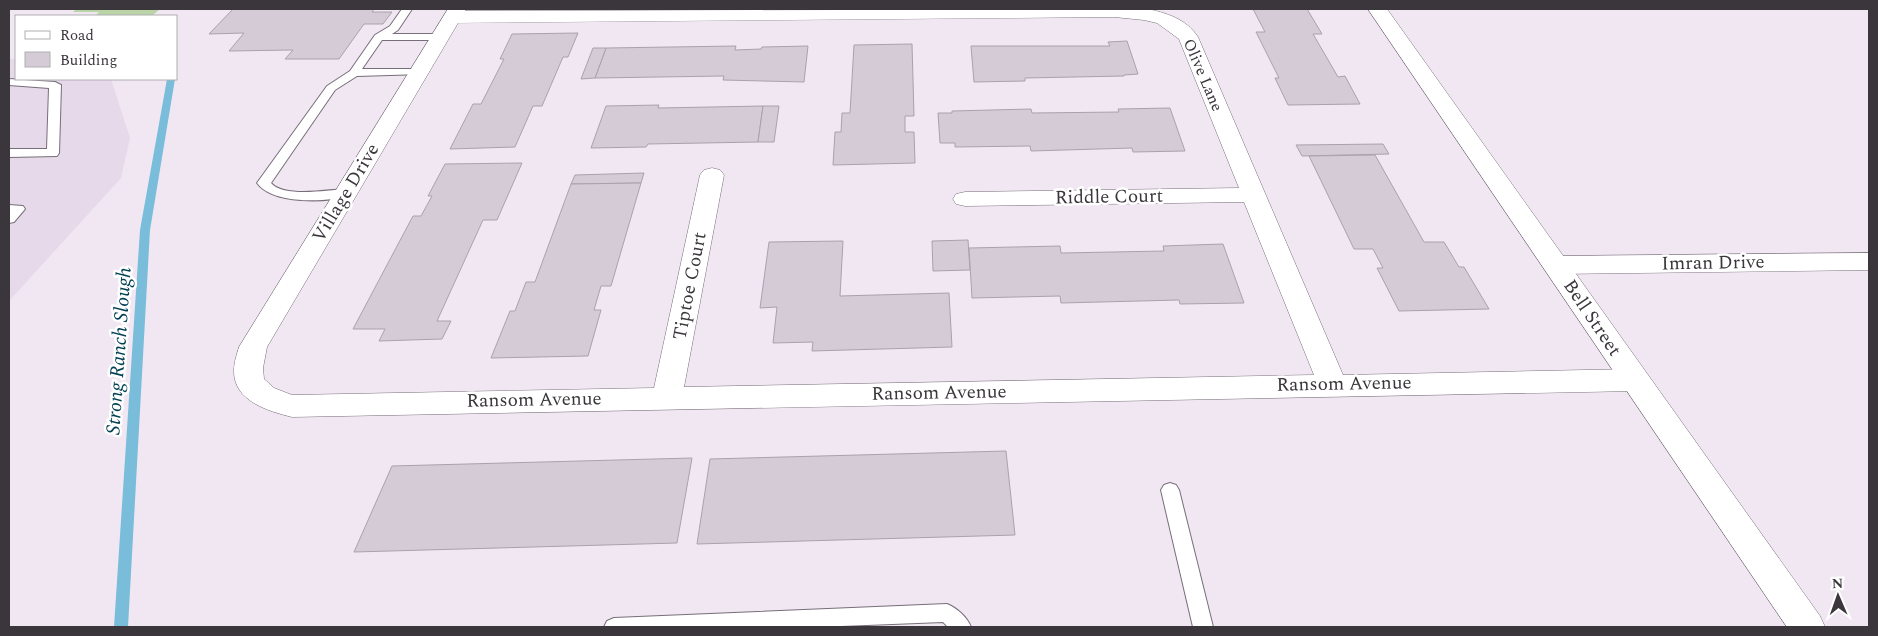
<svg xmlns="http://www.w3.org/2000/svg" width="1878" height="636" viewBox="0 0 1878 636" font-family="Spectral,serif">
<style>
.built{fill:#e6d9ea}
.green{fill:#bad4a8}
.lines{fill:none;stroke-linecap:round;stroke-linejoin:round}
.stream{fill:#79bdda;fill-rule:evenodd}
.building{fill:#d5cbd7;stroke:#aaa1ad}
.lane-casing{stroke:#766e78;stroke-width:2}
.street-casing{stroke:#766e78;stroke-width:1}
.secondary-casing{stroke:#766e78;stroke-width:1}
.lane{fill:#fff;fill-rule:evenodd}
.street{fill:#fff;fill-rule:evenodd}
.secondary{fill:#fff;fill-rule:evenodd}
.labels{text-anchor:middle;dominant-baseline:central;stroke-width:5;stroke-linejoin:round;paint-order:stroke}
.far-street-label{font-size:16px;fill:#3a363b;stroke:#fff}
.street-label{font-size:19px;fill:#3a363b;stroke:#fff}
.water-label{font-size:20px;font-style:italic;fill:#024054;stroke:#fff}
</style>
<rect width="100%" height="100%" fill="#f1e7f3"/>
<path class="built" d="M9,59H16V79H111L130,138L121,178L9,301Z"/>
<path class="green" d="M76,9H160L153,15L95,16L99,12H73Z"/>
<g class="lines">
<path class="stream" d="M167,79H175L150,230L128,627H114L140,230Z"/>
</g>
<g class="building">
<path d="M233,9H374L372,12H392L383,24H364L339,59H285L293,50L229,51L244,33L209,34Z"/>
<path d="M1253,9H1307L1322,34H1313L1338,77L1345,76L1360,104L1288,105L1275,78H1279L1256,32H1265Z"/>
<path d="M578,33L568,57H563L542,106H533L515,147L450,149L473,104H481L504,59H500L512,34Z"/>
<path d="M1127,41L1138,74L1124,75V76L1025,78V81L974,82L971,46H1110L1108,42Z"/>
<path d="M912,44L914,116H905V132H914L915,163L833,165L835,132H841L842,113H850L854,45Z"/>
<path d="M736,46L735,50L761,49L762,47L808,46L804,82L723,80L724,76L595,78L606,48Z"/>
<path d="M593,48H606L595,78L581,79Z"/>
<path d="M659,105L658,108L763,106L758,142L648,144L646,147L591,148L606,106Z"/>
<path d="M763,106H779L774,142H758Z"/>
<path d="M1170,108L1185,151L1133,152L1132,148L1031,151L1030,146L955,147V143H940L938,113H952V111L1031,109L1032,113L1119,112L1118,109Z"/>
<path d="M1383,144L1389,154L1302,156L1296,145Z"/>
<path d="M1375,155L1424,242H1444L1459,267H1464L1489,309L1399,311L1377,268H1383L1373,249H1354L1309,156Z"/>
<path d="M522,163L497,220H483L437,321H451L442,339L379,341L385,329H353L413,216H421L432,196H428L445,164Z"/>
<path d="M644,173L641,183L571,184L575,175Z"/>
<path d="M641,183L611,286H601L594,310H601L588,356L491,358L510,311H515L526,282H535L571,184Z"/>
<path d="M968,240L970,270L933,271L932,241Z"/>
<path d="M843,241L840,296L949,293L952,347L812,351L813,342L773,343L777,307L760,308L769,242Z"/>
<path d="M1223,244L1244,303L1180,304L1179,300L1061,303L1060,296L972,298L969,248L1060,246L1061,253L1164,251L1163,246Z"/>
<path d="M1006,451L1015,535L697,544L710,459Z"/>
<path d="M692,458L677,543L354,552L392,466Z"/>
</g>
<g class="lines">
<defs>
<g id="lane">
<path d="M402,9H412L398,30L392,34H441L446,37L441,40H382L362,69H419L425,72L423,74L357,76L335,90L271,183C284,198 327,190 346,189L353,193L351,196C326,202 273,205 257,183L327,86L350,71L375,35L390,26Z"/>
<path d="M9,79L55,82L61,85L59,153L57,156L9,157V149H47L49,88L9,85Z"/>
<path d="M9,205L23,206L25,209L14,222L9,223Z"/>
<path d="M1170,483L1176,485L1179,490L1213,627H1193L1161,490L1164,485Z"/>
<path d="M947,604C957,608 967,617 971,627H948L943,622L816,627H604L607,621L614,618Z"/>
</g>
<g id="street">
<path d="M448,9H466L465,11L1147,9C1167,13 1186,19 1198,37L1343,375L1635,369L1645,372L1650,380L1645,388L1635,391L292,417C268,411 233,401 234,370C234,362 237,354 239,347ZM1114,17L1144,20L1157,23L1179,39L1239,188L965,192L956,194L953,199L956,204L965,206L1244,202L1314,375L684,387L724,175L720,170L712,168L704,170L700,175L654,388L292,395L274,388L264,379L263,368L267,347L458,23Z"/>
<path d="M1869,253V270L1556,274L1547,271L1543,265L1547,259L1556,256Z"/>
</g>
<path id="secondary" d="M1368,9H1387L1820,616L1825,627H1787Z"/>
</defs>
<use href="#lane" class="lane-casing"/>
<use href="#street" class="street-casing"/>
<use href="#secondary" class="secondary-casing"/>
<use href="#lane" class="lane"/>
<use href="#street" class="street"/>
<use href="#secondary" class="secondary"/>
</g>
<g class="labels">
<g class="far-street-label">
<text transform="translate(1203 75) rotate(67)">Olive Lane</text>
</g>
<g class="street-label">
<text transform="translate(346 193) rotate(-59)">Village Drive</text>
<text transform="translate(1109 197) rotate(-1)">Riddle Court</text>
<text transform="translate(1713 263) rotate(-1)">Imran Drive</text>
<text transform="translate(690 286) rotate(-79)">Tiptoe Court</text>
<text transform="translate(1592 318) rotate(56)">Bell Street</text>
<text transform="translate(1344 384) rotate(-1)">Ransom Avenue</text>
<text transform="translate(939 393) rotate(-1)">Ransom Avenue</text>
<text transform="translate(534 400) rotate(-1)">Ransom Avenue</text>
</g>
<g class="water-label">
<text transform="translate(119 351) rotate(-86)">Strong Ranch Slough</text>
</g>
</g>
<rect width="1878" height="636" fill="none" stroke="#3a363b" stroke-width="20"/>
<rect x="15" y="15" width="162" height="65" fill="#ffffff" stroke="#b0afb1"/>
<rect x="25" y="31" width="25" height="8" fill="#ffffff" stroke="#b0afb1"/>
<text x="60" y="40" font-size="15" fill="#3a363b">Road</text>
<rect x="25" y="52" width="25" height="15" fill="#d5cbd7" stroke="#b0afb1"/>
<text x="60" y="65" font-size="15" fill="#3a363b">Building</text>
<g transform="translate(1838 596) rotate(358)" stroke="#ffffff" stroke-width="4" paint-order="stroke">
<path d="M0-4L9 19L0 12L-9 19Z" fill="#3a363b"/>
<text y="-8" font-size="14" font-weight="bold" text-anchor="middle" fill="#3a363b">N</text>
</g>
</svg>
